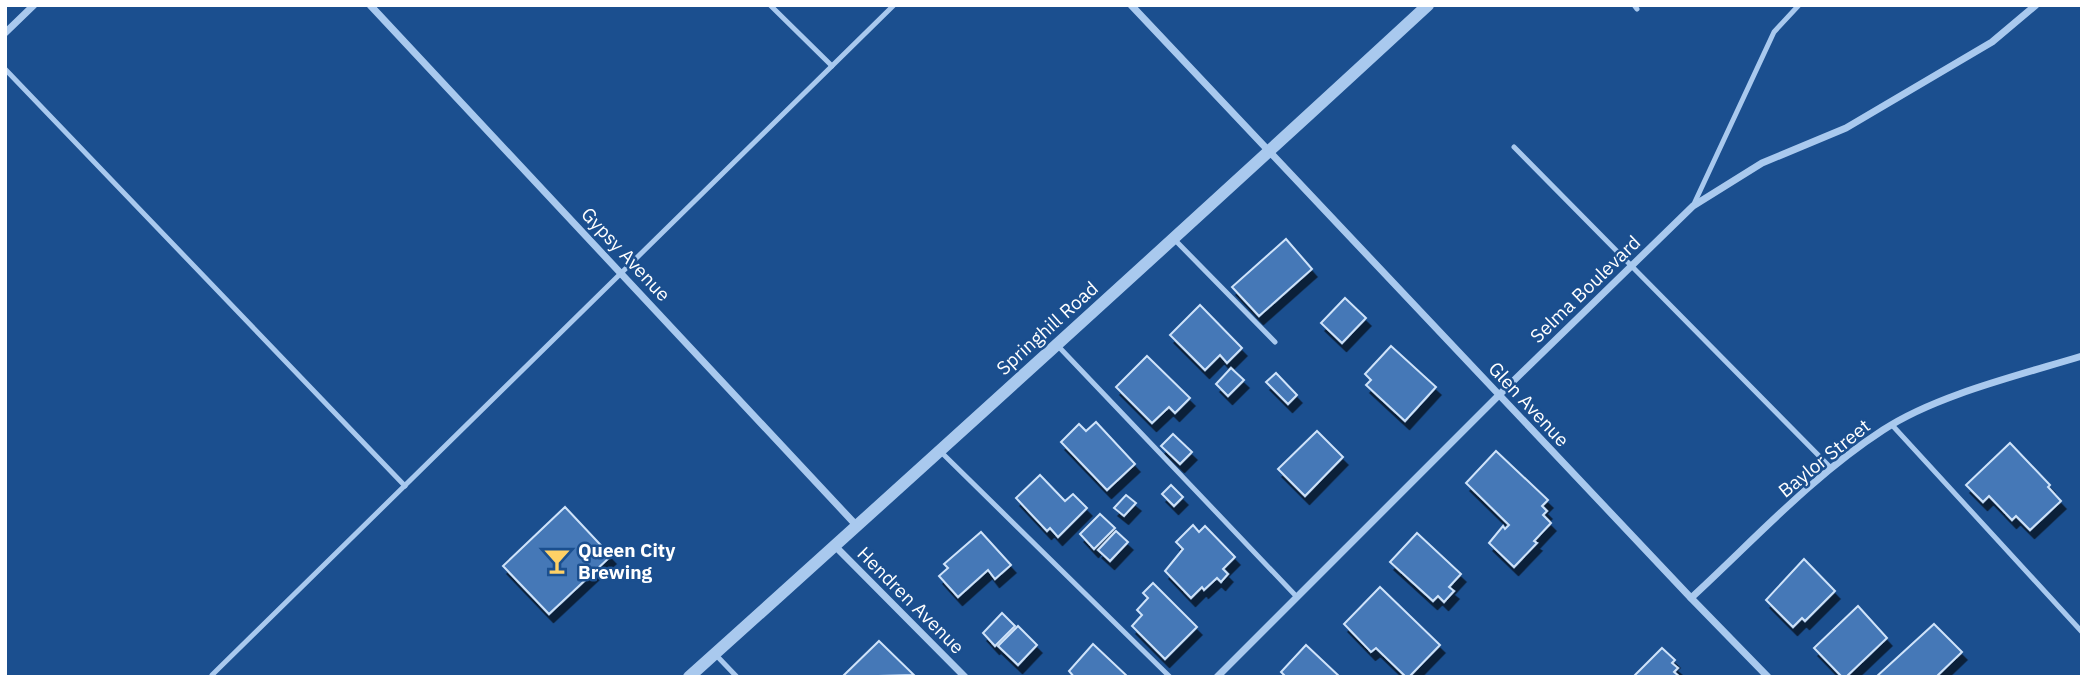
<svg xmlns="http://www.w3.org/2000/svg" width="2087" height="682" viewBox="0 0 2087 682" font-family="'IBM Plex Sans',sans-serif">
<style>
.building{fill:#4478b7;stroke:#cfe3fa;stroke-width:2;filter:url(#shadow)}
.lines{fill:none;stroke-linecap:round;stroke-linejoin:round}
.service{stroke:#a9c9ee;stroke-width:5}
.minor{stroke:#a9c9ee;stroke-width:7}
.tertiary{stroke:#a9c9ee;stroke-width:12}
.labels{text-anchor:middle;dominant-baseline:central;stroke-width:5;stroke-linejoin:round;paint-order:stroke}
.street-label{font-size:19px;fill:#fff;stroke:#1b4f8f}
.poi-label{font-size:19px;font-weight:bold;fill:#fff;stroke:#1b4f8f;text-anchor:start}
</style>
<defs>
<filter id="shadow"><feDropShadow dx="4.5" dy="8" stdDeviation="0" flood-color="#0009"/></filter>
</defs>
<rect width="100%" height="100%" fill="#1b4f8f"/>
<g class="building">
<path d="M1286,239L1312,269L1259,316L1232,287Z"/>
<path d="M1345,298L1366,318L1342,343L1321,323Z"/>
<path d="M1200,305L1242,348L1227,363L1220,355L1205,370L1170,335Z"/>
<path d="M1391,346L1436,387L1405,421L1366,385L1371,380L1365,374Z"/>
<path d="M1147,356L1190,398L1175,413L1169,407L1152,423L1116,387Z"/>
<path d="M1231,368L1244,380L1228,396L1216,384Z"/>
<path d="M1276,373L1297,395L1288,404L1266,382Z"/>
<path d="M1096,422L1135,464L1107,490L1061,442L1079,424L1086,431Z"/>
<path d="M1317,431L1343,457L1305,496L1278,469Z"/>
<path d="M1173,434L1192,452L1180,464L1161,446Z"/>
<path d="M2010,443L2050,485L2048,487L2061,501L2030,530L2016,516L2012,520L1989,496L1983,502L1966,485Z"/>
<path d="M1496,451L1548,500L1542,506L1547,511L1543,515L1551,523L1534,541L1537,543L1514,567L1489,543L1503,526L1505,529L1509,525L1466,483Z"/>
<path d="M1040,475L1065,501L1073,494L1087,508L1058,537L1050,528L1047,531L1016,498Z"/>
<path d="M1171,485L1183,497L1174,506L1162,494Z"/>
<path d="M1126,495L1136,503L1124,516L1114,508Z"/>
<path d="M565,507L611,556L549,614L503,566Z"/>
<path d="M1100,514L1115,528L1094,549L1080,534Z"/>
<path d="M1193,525L1199,532L1205,526L1235,557L1223,569L1228,574L1221,582L1217,578L1204,590L1202,587L1191,598L1165,571L1183,549L1176,542Z"/>
<path d="M1116,531L1128,542L1110,561L1098,550Z"/>
<path d="M981,532L1011,565L995,579L988,570L958,597L939,576L948,568L944,564Z"/>
<path d="M1417,533L1461,574L1449,587L1454,591L1444,602L1438,596L1433,601L1390,562Z"/>
<path d="M1804,559L1835,591L1805,621L1802,618L1793,627L1766,600Z"/>
<path d="M1153,583L1197,627L1165,659L1132,626L1142,615L1137,610L1148,598L1143,593Z"/>
<path d="M1380,587L1440,645L1409,677H1406L1376,648L1371,652L1344,624Z"/>
<path d="M1858,606L1887,638L1846,677H1842L1814,648Z"/>
<path d="M1002,613L1015,626L995,646L983,633Z"/>
<path d="M1934,624L1962,652L1936,677H1876Z"/>
<path d="M1018,626L1037,645L1018,665L998,646Z"/>
<path d="M879,641L914,675L842,677Z"/>
<path d="M1093,644L1128,677H1074L1069,671Z"/>
<path d="M1306,645L1340,677H1286L1281,672Z"/>
<path d="M1662,648L1675,660L1672,663L1678,668L1674,672L1680,677H1633Z"/>
</g>
<g class="lines">
<g class="service">
<path d="M770,5L832,66"/>
<path d="M1634,5L1637,9"/>
<path d="M5,69L405,486"/>
<path d="M1514,147L1831,468"/>
<path d="M1693,206L1774,32L1799,5"/>
<path d="M1174,239L1275,342"/>
<path d="M1058,346L1296,596"/>
<path d="M1892,425L2082,632"/>
<path d="M941,452L1170,677"/>
<path d="M715,654L737,677"/>
<path d="M212,675L894,5"/>
</g>
<g class="minor">
<path d="M370,5L856,525"/>
<path d="M1131,5L1691,598L1768,677"/>
<path d="M5,33L34,5"/>
<path d="M834,545L965,677"/>
<path d="M1691,598C1753,541 1812,476 1883,430C1936,395 2020,375 2082,356"/>
<path d="M1217,677L1499,395L1693,206L1762,163L1846,128L1992,42L2036,5"/>
</g>
<path class="tertiary" d="M689,677C937,454 1183,231 1428,5"/>
</g>
<defs>
<symbol id="bar-bare" viewBox="-9 -9 18 18"><path d="M-6-5H6L.8 .8V4.5H3.5V6h-7V4.5H-.8V.8Z" fill="#ffd166" stroke="#1b4f8f" stroke-width="2.5" paint-order="stroke"/></symbol>
</defs>
<g fill-rule="evenodd">
<use href="#bar-bare" x="538" y="542" width="38" height="38"/>
</g>
<g class="labels">
<g class="street-label">
<text transform="translate(626 254) rotate(47)">Gypsy Avenue</text>
<text transform="translate(1585 289) rotate(-44)">Selma Boulevard</text>
<text transform="translate(1047 328) rotate(-42)">Springhill Road</text>
<text transform="translate(1529 404) rotate(47)">Glen Avenue</text>
<text transform="translate(1824 458) rotate(-39)">Baylor Street</text>
<text transform="translate(911 600) rotate(45)">Hendren Avenue</text>
</g>
<g class="poi-label">
<text x="578" y="550">Queen City<tspan x="578" dy="22">Brewing</tspan></text>
</g>
</g>
<rect width="2087" height="682" fill="none" stroke="#ffffff" stroke-width="14"/>
</svg>
